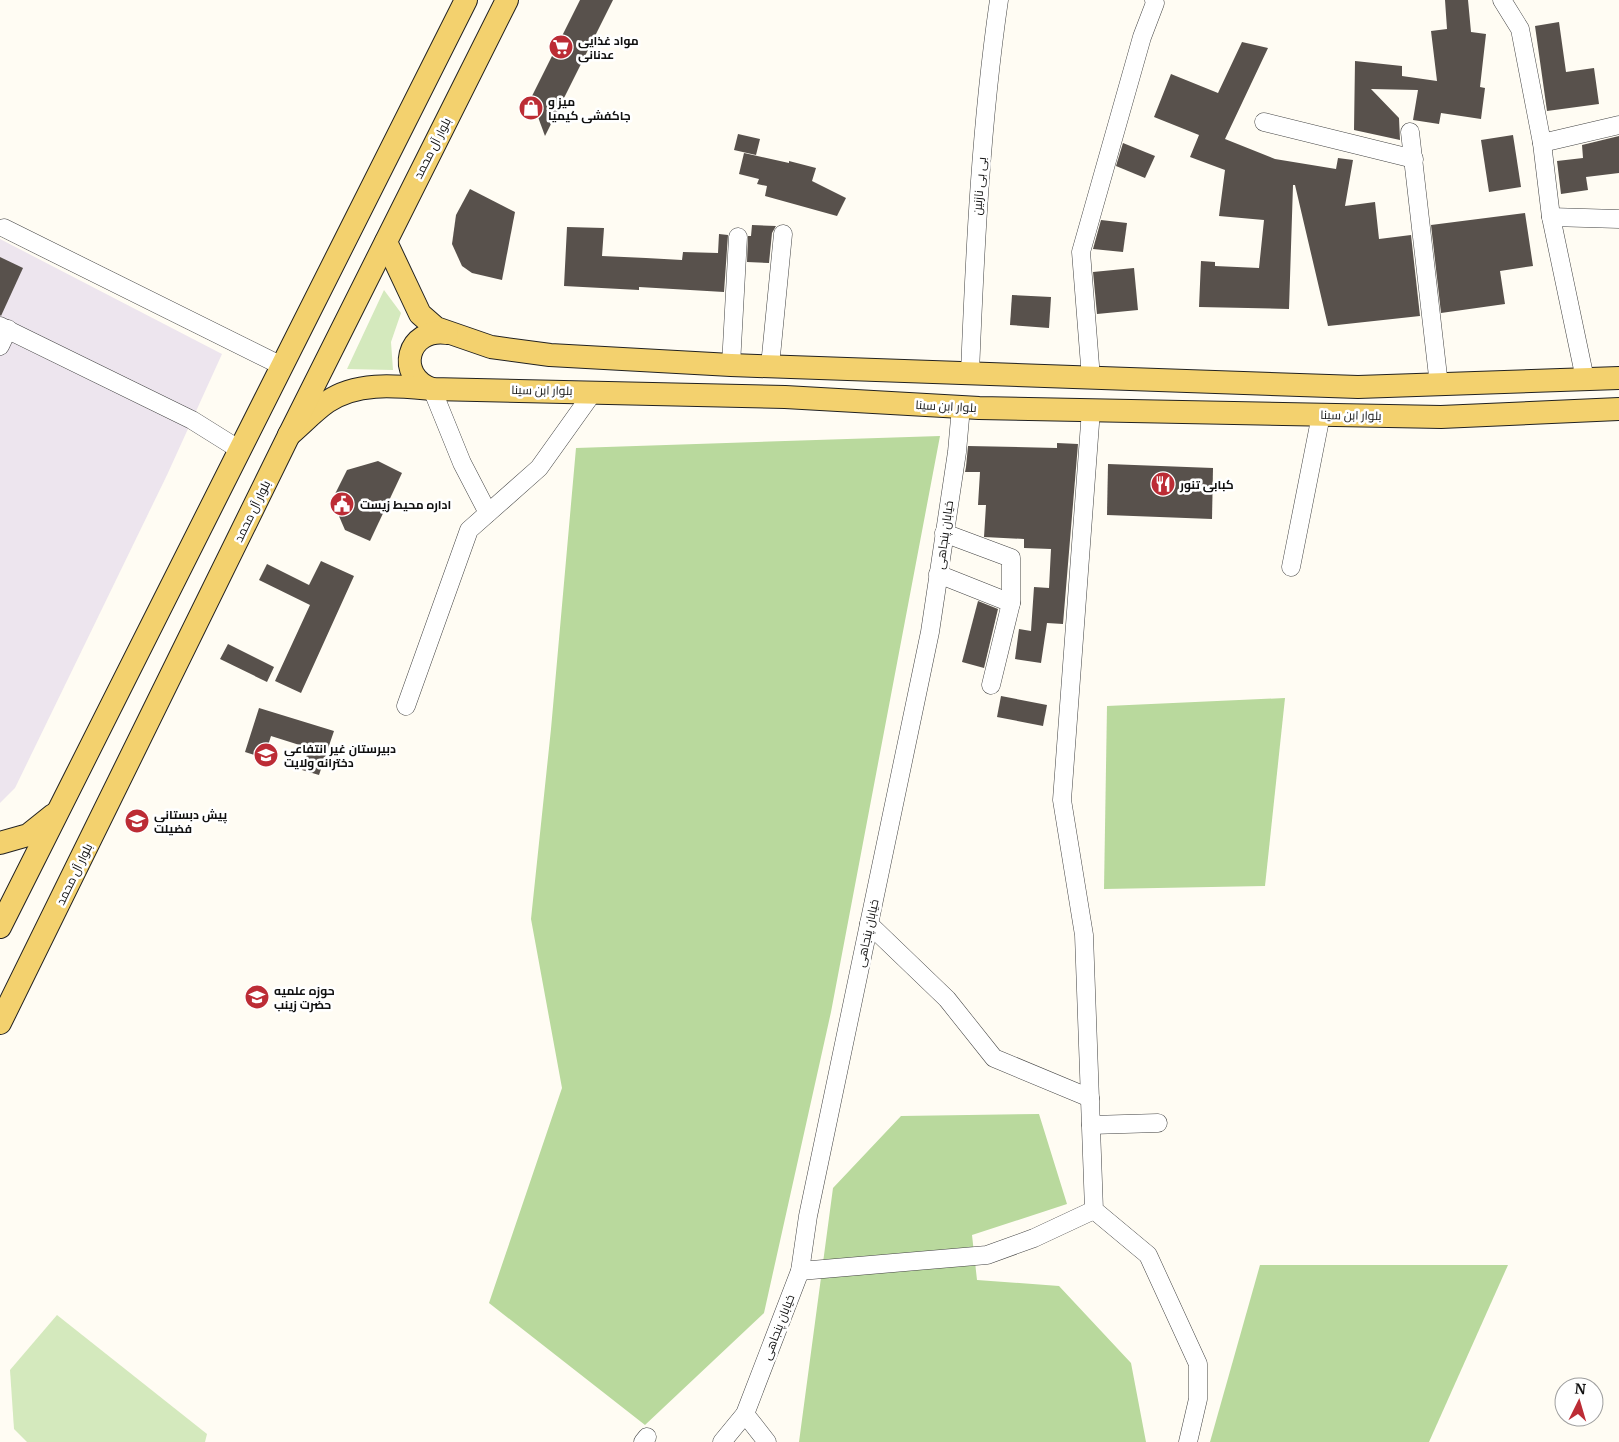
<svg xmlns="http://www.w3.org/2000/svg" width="1619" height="1442" viewBox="0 0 1619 1442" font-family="Merriweather,Cairo,serif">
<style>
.industrial{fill:#ede5ee}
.green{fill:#d4e9bd}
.forest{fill:#b9d99d}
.building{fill:#58514c}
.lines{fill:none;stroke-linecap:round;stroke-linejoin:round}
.minor-casing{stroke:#434343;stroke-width:19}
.major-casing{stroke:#212121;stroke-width:24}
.minor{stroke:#fff;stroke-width:18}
.major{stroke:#f3d16e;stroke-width:22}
.labels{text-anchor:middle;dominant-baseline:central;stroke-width:5;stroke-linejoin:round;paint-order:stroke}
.poi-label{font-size:12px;font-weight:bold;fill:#101010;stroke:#fff;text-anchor:start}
.street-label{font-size:12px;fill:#101010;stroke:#fff}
</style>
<rect width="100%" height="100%" fill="#fffcf3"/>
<path class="industrial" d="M0,239L222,354L167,475L15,788L0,803Z"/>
<g class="green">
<path d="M384,290L401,313L391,342L393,370L347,369Z"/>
<path d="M57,1315L207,1434L205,1442H27L14,1429L10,1370Z"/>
</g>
<g class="forest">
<path d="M940,436L831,1012L764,1313L645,1425L489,1303L562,1088L531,919L551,729L576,448Z"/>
<path d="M1285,698L1265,886L1104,889L1107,706Z"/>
<path d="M1039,1114L1067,1204L972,1235L977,1280L1059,1286L1131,1363L1146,1442H799L833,1188L901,1116Z"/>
<path d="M1260,1265H1508L1429,1442H1210Z"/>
</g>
<g class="building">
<path d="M580,0H613L545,136L531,98Z"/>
<path d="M1445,0H1468L1471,32L1486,34L1480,87L1485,88L1481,119L1441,113L1439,124L1413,120L1418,90L1371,89L1399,118L1400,140L1354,130L1355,61L1402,66V76L1437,81L1431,31L1447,29Z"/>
<path d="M1559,22L1566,72L1594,68L1599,104L1547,111L1535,26Z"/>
<path d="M1242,42L1268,48L1225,139L1275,159L1336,169L1338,158L1353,160L1345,206L1375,202L1379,239L1411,235L1420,316L1328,326L1295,185H1293L1289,309L1199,307L1201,261L1215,262V266L1259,268L1264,220L1219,216L1225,170L1190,157L1199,135L1154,117L1171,74L1218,93Z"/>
<path d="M738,134L760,139L756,155L734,150Z"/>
<path d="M1513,135L1521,187L1489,192L1481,140Z"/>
<path d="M1619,136V173L1586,177L1588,190L1561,194L1557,161L1583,158L1582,145Z"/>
<path d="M1123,143L1155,156L1145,178L1116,166Z"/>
<path d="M744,153L789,163V161L816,168L812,181L846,198L837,216L765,196L767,186L757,184L759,179L739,174Z"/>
<path d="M470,189L515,212L502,280L472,273L462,266L452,244L456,215Z"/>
<path d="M1525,213L1533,266L1500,271L1505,304L1441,313L1431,225Z"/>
<path d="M1101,220L1127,223L1123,252L1093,249Z"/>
<path d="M752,225L776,226L772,233L769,263L747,262L748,236H751Z"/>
<path d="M567,227L604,228L602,256L646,258L682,260L683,252L718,253L719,234L728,235L724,292L639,287V290L564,286Z"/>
<path d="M0,257L23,268L1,316L0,315Z"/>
<path d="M1134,268L1138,310L1097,314L1093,272Z"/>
<path d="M1012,295L1051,297L1049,328L1010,325Z"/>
<path d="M1057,443L1078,444L1063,624L1047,623L1041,663L1015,659L1019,629L1031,631L1034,587L1049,588L1051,549L1024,548V539L984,537L986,505H978L980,472H965L966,467L968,446L1057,448Z"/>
<path d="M378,461L402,473L370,541L345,530L332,500L347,470Z"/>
<path d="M1108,464L1213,468L1212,519L1107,515Z"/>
<path d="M321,561L354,576L301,693L275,681L310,605L259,580L267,564L309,585Z"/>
<path d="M978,601L998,609L984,668L962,662Z"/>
<path d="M228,644L274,667L267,682L220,659Z"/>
<path d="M1001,696L1047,705L1043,726L997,717Z"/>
<path d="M259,708L334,731L319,775L302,770L309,748L271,736L264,758L245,752Z"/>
</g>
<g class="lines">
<defs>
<g id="minor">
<path d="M1502,0L1520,29L1542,143L1551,217L1585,379"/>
<path d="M1264,122L1414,159"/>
<path d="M1410,132L1439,385"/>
<path d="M1542,143L1619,125"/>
<path d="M1551,217L1619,219"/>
<path d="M4,228L282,366"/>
<path d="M0,326L192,420L240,450"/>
<path d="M0,346L8,329"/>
<path d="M731,365L738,237"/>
<path d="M770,366L783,234"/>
<path d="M970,373C975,248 981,124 999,0"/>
<path d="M1091,378L1081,252L1142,37L1155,3L1154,0"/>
<path d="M432,389L462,463L488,513"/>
<path d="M1091,410L1062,800L1084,935L1094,1210L1148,1255L1198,1364V1399L1188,1442"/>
<path d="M1291,567L1321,415"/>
<path d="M938,574L1011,603V558L944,533"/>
<path d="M991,685L1011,603"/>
<path d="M406,706L469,530L539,468L594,391"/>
<path d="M869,924L947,999L994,1058L1090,1098"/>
<path d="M1091,1125L1158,1123"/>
<path d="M800,1271L987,1255L1034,1238L1094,1210"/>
<path d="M745,1414L767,1442"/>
<path d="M643,1442L647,1437"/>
<path d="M722,1442L745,1414L800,1271L808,1216L930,632L957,452L961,407"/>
</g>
<g id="major">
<path d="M386,242L420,314L436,328L491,347L550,355L731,365L1358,387L1619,378"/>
<path d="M432,389C395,376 407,327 447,333"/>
<path d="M289,435C302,424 314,411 327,402C357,381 398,386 432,389L785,397L979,408L1441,417L1619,409"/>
<path d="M0,843L28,835L53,815"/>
<path d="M0,927L466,0"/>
<path d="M0,1023L289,435L507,0"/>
</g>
</defs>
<use href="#minor" class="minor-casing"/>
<use href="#major" class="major-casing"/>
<use href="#minor" class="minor"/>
<use href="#major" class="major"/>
</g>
<defs>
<symbol id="supermarket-disc" viewBox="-11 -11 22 22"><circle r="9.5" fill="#bc2c35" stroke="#fff"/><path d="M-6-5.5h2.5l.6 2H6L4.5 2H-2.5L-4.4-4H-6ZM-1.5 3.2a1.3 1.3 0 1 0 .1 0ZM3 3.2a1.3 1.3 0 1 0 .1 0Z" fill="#fff"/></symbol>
<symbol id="shop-disc" viewBox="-11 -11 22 22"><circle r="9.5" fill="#bc2c35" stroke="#fff"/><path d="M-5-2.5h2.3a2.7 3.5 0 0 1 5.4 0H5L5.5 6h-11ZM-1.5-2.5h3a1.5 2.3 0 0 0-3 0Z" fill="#fff"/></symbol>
<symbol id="restaurant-disc" viewBox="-11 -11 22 22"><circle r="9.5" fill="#bc2c35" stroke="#fff"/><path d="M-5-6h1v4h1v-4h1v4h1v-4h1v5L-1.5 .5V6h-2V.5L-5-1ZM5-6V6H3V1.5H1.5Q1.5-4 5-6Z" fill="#fff"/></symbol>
<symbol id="civic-disc" viewBox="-11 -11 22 22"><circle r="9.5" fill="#bc2c35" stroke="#fff"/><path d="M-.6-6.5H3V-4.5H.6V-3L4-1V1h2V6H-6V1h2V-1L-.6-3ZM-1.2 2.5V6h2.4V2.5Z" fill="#fff"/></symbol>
<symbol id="school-disc" viewBox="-11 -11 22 22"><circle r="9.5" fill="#bc2c35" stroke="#fff"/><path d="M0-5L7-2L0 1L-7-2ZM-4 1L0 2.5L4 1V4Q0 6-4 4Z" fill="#fff"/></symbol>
</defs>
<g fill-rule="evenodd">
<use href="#supermarket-disc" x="547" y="33" width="28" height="28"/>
<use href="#shop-disc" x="517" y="94" width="28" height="28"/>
<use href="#restaurant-disc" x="1149" y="470" width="28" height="28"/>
<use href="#civic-disc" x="328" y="490" width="28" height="28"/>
<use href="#school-disc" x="252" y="741" width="28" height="28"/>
<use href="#school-disc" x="123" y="807" width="28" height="28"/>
<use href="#school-disc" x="243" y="983" width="28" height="28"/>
</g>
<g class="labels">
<g class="poi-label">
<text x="578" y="40">مواد غذایی<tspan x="578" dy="14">عدنانی</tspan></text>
<text x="548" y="101">میز و<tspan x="548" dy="14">جاکفشی کیمیا</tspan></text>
<text x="1180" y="484">کبابی تنور</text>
<text x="360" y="504">اداره محیط زیست</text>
<text x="284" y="748">دبیرستان غیر انتفاعی<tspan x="284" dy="14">دخترانه ولایت</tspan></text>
<text x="154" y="814">پیش دبستانی<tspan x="154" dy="14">فضیلت</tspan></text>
<text x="274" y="990">حوزه علمیه<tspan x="274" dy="14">حضرت زینب</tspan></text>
</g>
<g class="street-label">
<text transform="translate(432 148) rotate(-63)">بلوار آل محمد</text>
<text transform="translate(979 186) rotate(-85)">بی بی نازنین</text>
<text transform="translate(542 390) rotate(1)">بلوار ابن سینا</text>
<text transform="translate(946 406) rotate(3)">بلوار ابن سینا</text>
<text transform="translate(1351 415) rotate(1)">بلوار ابن سینا</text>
<text transform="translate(252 511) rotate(-64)">بلوار آل محمد</text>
<text transform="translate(944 535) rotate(-82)">خیابان پنجاهی</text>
<text transform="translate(74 874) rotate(-64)">بلوار آل محمد</text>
<text transform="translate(867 933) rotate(-78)">خیابان پنجاهی</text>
<text transform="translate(778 1327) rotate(-69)">خیابان پنجاهی</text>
</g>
</g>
<g transform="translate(1579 1402) rotate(5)"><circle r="24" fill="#ffffff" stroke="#9f9f9f"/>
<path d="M0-4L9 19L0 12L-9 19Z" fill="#bc2c35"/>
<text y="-8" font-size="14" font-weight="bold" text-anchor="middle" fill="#101010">N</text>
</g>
</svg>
